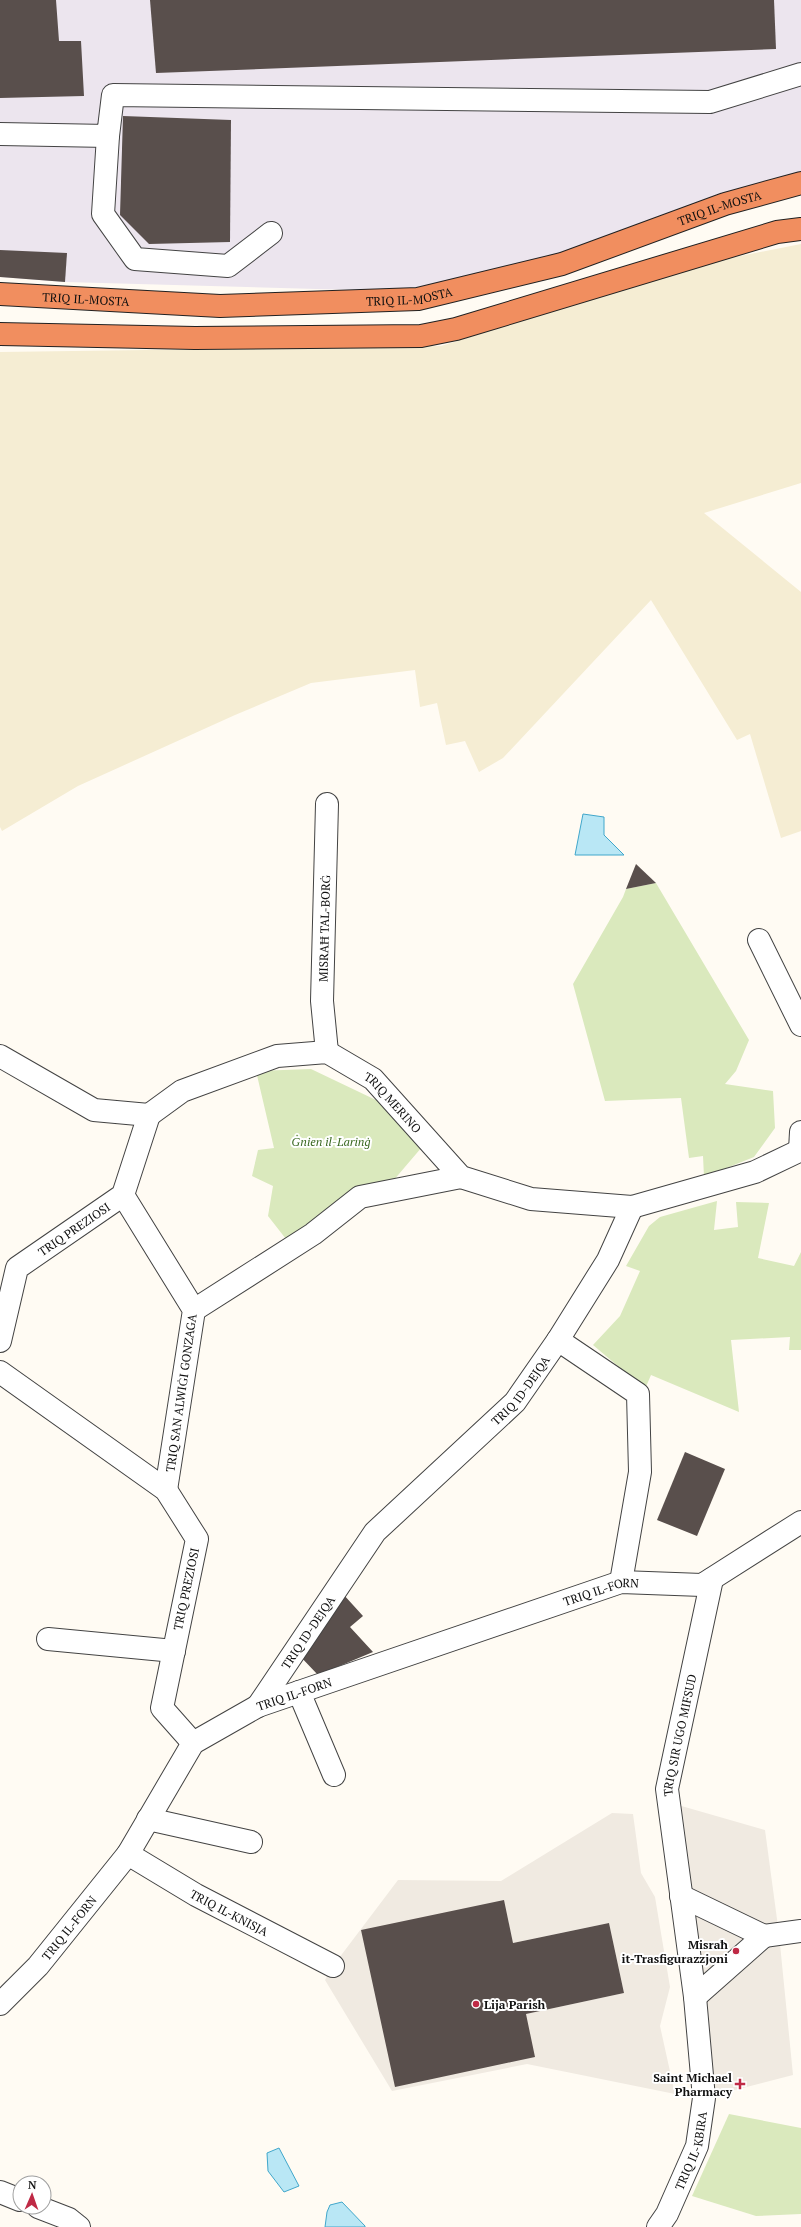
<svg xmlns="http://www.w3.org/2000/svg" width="801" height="2227" viewBox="0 0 801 2227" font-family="'PT Serif',serif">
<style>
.industrial{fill:#ece5ee}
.farmland{fill:#f5edd3}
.green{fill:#dae9bd}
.plaza{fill:#f0eae1;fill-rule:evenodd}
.water{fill:#b9e7f5;stroke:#41a7cb}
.building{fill:#594f4c}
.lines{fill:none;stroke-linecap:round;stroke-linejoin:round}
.minor-casing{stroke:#434343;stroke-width:24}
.highway-casing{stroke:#212121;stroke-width:24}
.minor{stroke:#fff;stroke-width:22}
.highway{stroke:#f18e5f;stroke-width:22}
.poi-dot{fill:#bf2945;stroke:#fff;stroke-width:1.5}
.labels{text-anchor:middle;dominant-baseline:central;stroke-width:4;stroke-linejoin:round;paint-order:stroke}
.street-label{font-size:12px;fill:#101010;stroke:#fff}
.park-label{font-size:12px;font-style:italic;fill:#396820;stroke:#fff}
.poi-label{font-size:12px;font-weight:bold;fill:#101010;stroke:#fff;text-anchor:end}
</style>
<rect width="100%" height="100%" fill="#fffbf3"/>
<path class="industrial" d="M0,0H801V175L773,178L500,276L388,291L65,282L0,277Z"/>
<path class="farmland" d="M801,244V483L704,513L801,592V831L781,838L750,734L737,740L651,600L503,758L479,772L465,741L446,745L437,703L420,707L415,670L311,683L235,715L78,786L2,831L0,827V352L441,346L715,261Z"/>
<g class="green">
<path d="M656,883L749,1040L736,1071L725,1084L773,1091L775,1128L754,1157L704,1177L703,1156L689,1158L681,1098L605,1101L573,984L623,897L626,889Z"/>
<path d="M311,1069L378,1101L422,1147L387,1188L286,1239L268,1216L273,1186L252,1176L258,1150L274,1148L256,1071Z"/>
<path d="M717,1201L714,1230L738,1227L736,1202L769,1203L758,1258L794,1266L801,1252V1350H789L790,1337L731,1340L739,1412L651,1375L645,1389L593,1345L620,1316L640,1271L626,1266L649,1226L660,1217Z"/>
<path d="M729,2114L801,2128V2214L756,2216L692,2196Z"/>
</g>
<g class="plaza">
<path d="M678,1805L765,1830L779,1934L793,2075L704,2098Z"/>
<path d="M612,1813L633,1814L641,1873L655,1897L670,1987L660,2026L675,2094L527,2064L392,2091L325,1980L333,1966L398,1880L501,1881ZM504,1901L513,1943L609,1923L624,1993L526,2014Z"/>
</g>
<g class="water">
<path d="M583,814L604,817V835L624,855H575Z"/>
<path d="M279,2148L299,2186L284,2192L268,2171L267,2153Z"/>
<path d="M342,2202L365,2226V2227H325L327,2212L330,2205Z"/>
</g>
<g class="building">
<path d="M0,0H56L59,41H81L84,96L0,98Z"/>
<path d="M150,0H774L776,49L156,73Z"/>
<path d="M123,116L231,120L230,242L149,244L120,215Z"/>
<path d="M0,250L67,253L65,282L0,277Z"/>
<path d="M636,864L656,883L626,889Z"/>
<path d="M685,1452L725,1469L697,1536L657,1520Z"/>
<path d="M343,1594L363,1616L350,1627L373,1652L318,1675L298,1654Z"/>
<path d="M504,1900L513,1943L609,1923L624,1993L526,2014L535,2057L395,2087L361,1930Z"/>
</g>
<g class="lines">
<defs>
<g id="minor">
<path d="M0,134L108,136L113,95L710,102L801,74"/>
<path d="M108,136L103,214L135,259L228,266L271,233"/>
<path d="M759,940L801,1025"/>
<path id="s1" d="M327,1052L322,1001L327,804"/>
<path d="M0,1056L94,1110L149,1115"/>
<path id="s2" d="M149,1115L182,1091L277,1056L327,1052L373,1079L461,1177L531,1199L632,1207L755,1172L801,1150"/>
<path d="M800,1150L801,1132"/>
<path d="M123,1195L194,1310L166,1490"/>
<path d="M194,1310L313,1234L360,1197L461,1177"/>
<path d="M558,1340L638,1394L640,1472L621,1582"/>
<path id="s3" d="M0,1341L17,1268L123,1195L149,1115"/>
<path d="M0,1372L166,1490L197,1539L162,1708L193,1743"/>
<path d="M48,1639L174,1651"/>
<path d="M299,1692L334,1775"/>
<path id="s4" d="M258,1706L375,1532L515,1402L558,1340L608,1260L632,1207"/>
<path d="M148,1819L251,1842"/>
<path id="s5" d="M128,1854L196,1895L333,1966"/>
<path d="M681,1896L764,1936"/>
<path d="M764,1936L801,1931"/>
<path d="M695,1997L764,1936"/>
<path id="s6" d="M0,2004L38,1966L128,1854L193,1743L258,1706L621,1582L702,1585L801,1522"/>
<path d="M0,2192L20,2200"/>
<path d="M38,2207L69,2219L79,2227"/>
<path id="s7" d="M658,2227L667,2214L697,2146L704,2098L695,1997L667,1789L712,1579"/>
</g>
<g id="highway">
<path id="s8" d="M0,294L220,306L418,299L562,264L725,204L801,183"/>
<path d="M0,334L195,338L421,336L456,329L777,232L801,229"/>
</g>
</defs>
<use href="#minor" class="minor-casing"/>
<use href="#highway" class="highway-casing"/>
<use href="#minor" class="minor"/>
<use href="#highway" class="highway"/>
</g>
<g class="poi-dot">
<circle cx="736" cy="1951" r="4"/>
<circle cx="476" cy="2004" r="4"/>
<path d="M738 2078h4v4h4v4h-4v4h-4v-4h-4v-4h4z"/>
</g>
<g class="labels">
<g class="street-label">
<text stroke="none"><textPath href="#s8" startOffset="734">TRIQ IL-MOSTA</textPath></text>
<text stroke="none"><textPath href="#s8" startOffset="410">TRIQ IL-MOSTA</textPath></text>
<text stroke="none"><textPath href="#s8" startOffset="86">TRIQ IL-MOSTA</textPath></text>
<text stroke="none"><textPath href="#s1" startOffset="124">MISRAĦ TAL-BORĠ</textPath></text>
<text stroke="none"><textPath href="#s2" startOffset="276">TRIQ MERINO</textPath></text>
<text stroke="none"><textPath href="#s3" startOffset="144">TRIQ PREZIOSI</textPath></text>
<text stroke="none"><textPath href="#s4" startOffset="413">TRIQ ID-DEJQA</textPath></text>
<text transform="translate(181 1393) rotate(-82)">TRIQ SAN ALWIĠI GONZAGA</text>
<text transform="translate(186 1589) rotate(-78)">TRIQ PREZIOSI</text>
<text stroke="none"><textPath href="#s6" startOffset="763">TRIQ IL-FORN</textPath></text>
<text stroke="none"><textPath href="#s4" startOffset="89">TRIQ ID-DEJQA</textPath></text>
<text stroke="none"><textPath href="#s6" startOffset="439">TRIQ IL-FORN</textPath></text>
<text stroke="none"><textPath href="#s7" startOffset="505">TRIQ SIR UGO MIFSUD</textPath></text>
<text stroke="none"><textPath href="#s5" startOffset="117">TRIQ IL-KNISJA</textPath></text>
<text stroke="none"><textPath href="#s6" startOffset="103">TRIQ IL-FORN</textPath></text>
<text stroke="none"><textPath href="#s7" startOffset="84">TRIQ IL-KBIRA</textPath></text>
</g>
<g class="park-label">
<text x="331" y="1141">Ġnien il-Larinġ</text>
</g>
<g class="poi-label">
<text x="728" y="1944">Misraħ<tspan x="728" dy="14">it-Trasfigurazzjoni</tspan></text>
<text x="484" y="2004" text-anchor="start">Lija Parish</text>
<text x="732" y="2077">Saint Michael<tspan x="732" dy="14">Pharmacy</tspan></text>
</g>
</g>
<g transform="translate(32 2195) rotate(2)"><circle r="19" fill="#ffffff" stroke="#9f9f9f"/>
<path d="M0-3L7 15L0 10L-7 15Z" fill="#bf2945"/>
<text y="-6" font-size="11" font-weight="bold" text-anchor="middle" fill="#101010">N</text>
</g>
</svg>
